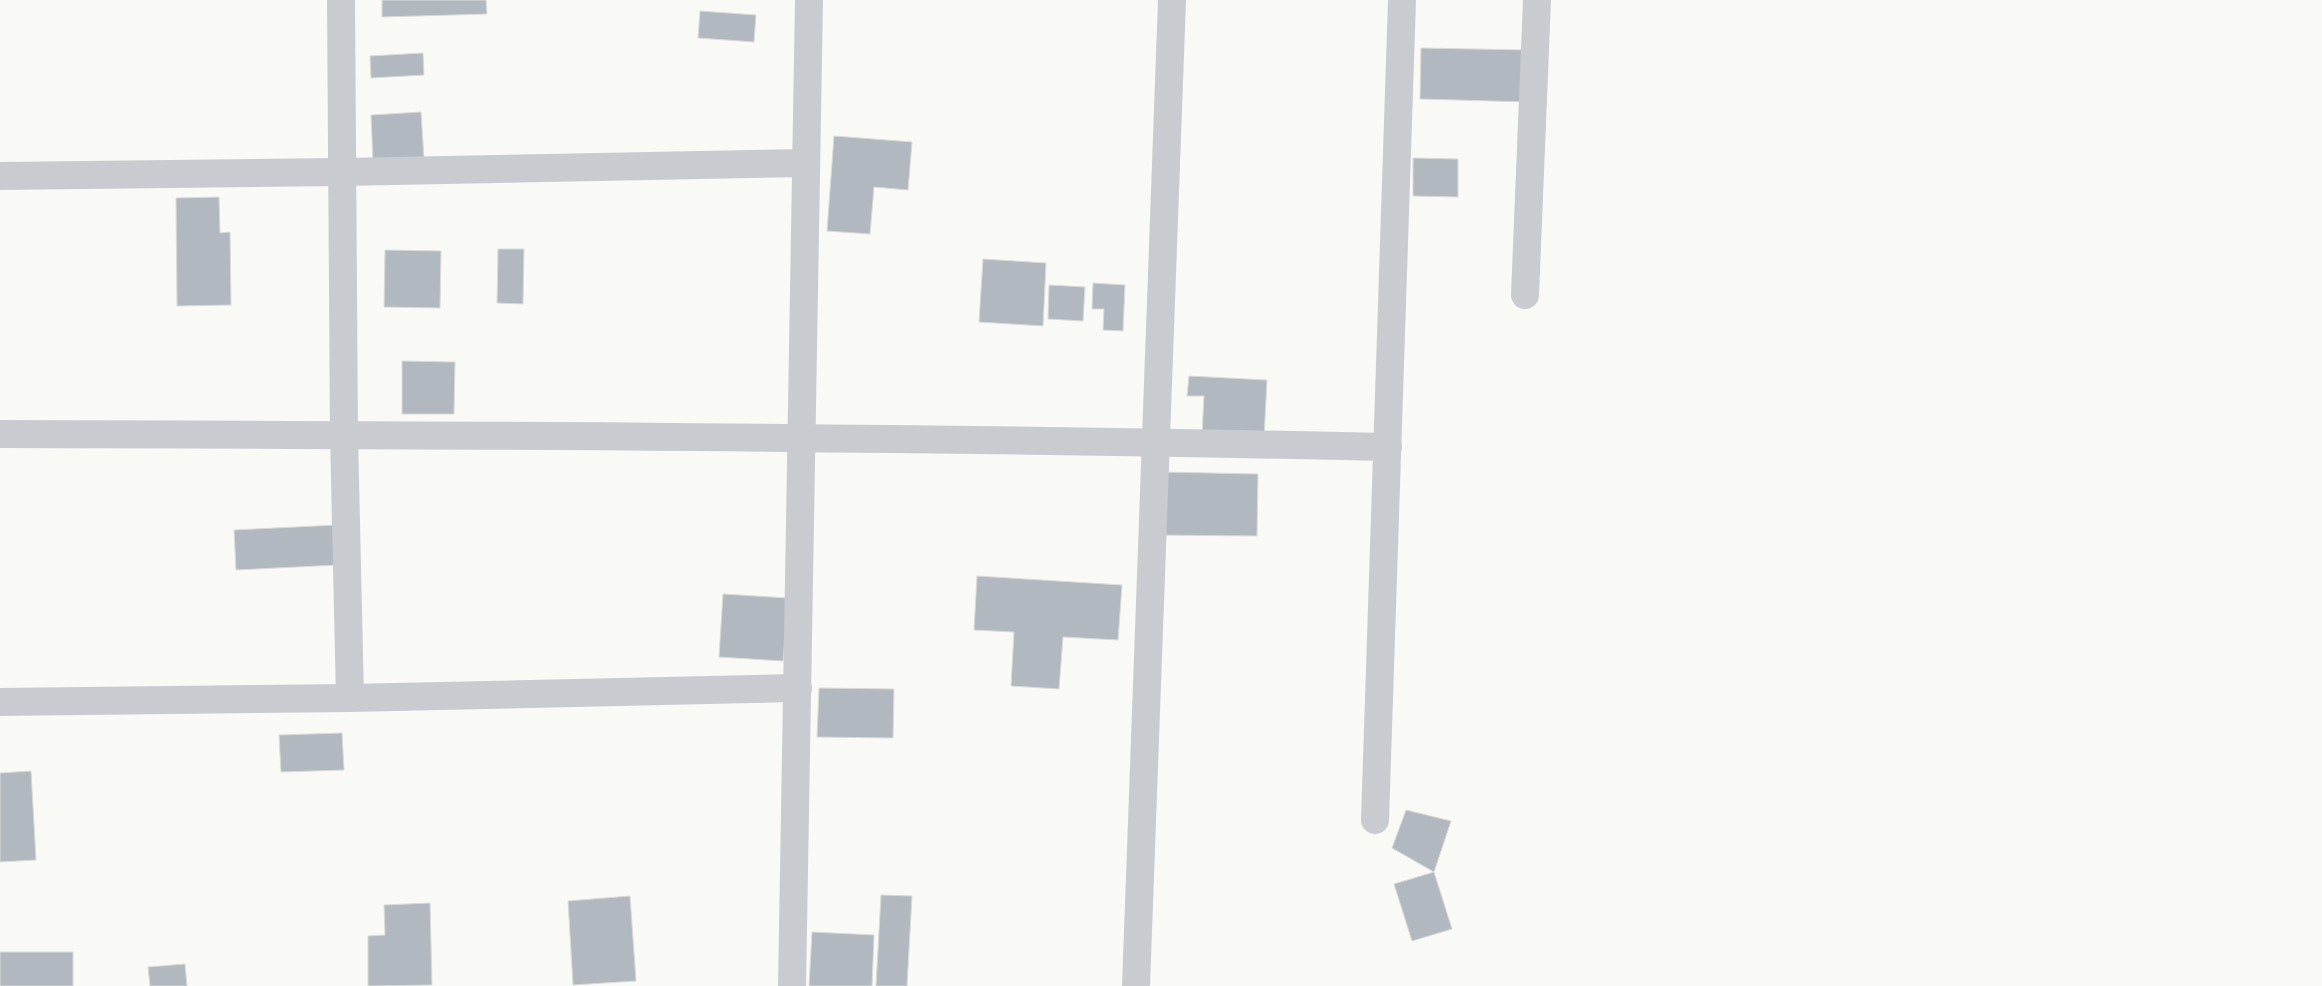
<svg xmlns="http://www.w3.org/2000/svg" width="2322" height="986" viewBox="0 0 2322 986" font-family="Signika,sans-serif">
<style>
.building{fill:#b1b8c0;stroke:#dadbd8}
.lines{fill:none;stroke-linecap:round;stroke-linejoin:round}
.street{stroke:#c8cbd0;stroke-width:28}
</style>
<rect width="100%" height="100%" fill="#f9f9f6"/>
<g class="building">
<path d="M382,0H486L487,14L382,17Z"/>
<path d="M700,11L756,15L754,42L698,38Z"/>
<path d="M1421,48L1528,50L1527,102L1420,99Z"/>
<path d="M423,53L424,75L371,78L370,56Z"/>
<path d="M421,112L424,159L373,161L371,115Z"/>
<path d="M834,136L912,142L908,190L874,187L870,234L827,231Z"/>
<path d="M1413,158L1458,159V197L1413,196Z"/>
<path d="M219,197L220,233L230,232L231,305L177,306L176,198Z"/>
<path d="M498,249H524L523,304L497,303Z"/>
<path d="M385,250L441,251L440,308L384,307Z"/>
<path d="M983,259L1046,263L1043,326L979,322Z"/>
<path d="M1093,283L1125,285L1123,331L1103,330L1104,309H1092Z"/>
<path d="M1049,285L1085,287L1083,321L1048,319Z"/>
<path d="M402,361L455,362L454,414H402Z"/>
<path d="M1189,376L1267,380L1264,439L1202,435L1204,396H1187Z"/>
<path d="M1161,472L1258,474L1257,536L1160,535Z"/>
<path d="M337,525L338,565L236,570L234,530Z"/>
<path d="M977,576L1122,585L1118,640L1063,637L1059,689L1011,686L1014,632L974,630Z"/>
<path d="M723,594L788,598L783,661L719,657Z"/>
<path d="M819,688L894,689L893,738L817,737Z"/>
<path d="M342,733L344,770L281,772L279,735Z"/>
<path d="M31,771L36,860L0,862V773Z"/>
<path d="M1406,810L1451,821L1434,872L1392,848Z"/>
<path d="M1434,872L1452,929L1412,941L1394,884Z"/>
<path d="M881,895L912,896L907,986H876Z"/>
<path d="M630,896L636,981L573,985L568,901Z"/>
<path d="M430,903L432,985L368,986V936L385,935L384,905Z"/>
<path d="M812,932L874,935L872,986H809Z"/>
<rect x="0" y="952" width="73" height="34"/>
<path d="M185,964L187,986H150L148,967Z"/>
</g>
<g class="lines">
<g class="street">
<path d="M341,0L344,435L350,698"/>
<path d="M0,176L342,172L806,163"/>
<path d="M1525,295L1537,0"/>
<path d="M0,434C463,435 926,437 1388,447"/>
<path d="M0,702L350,698L798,688"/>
<path d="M1375,820L1402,0"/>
<path d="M792,986L809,0"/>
<path d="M1136,986L1172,0"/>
</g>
</g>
</svg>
